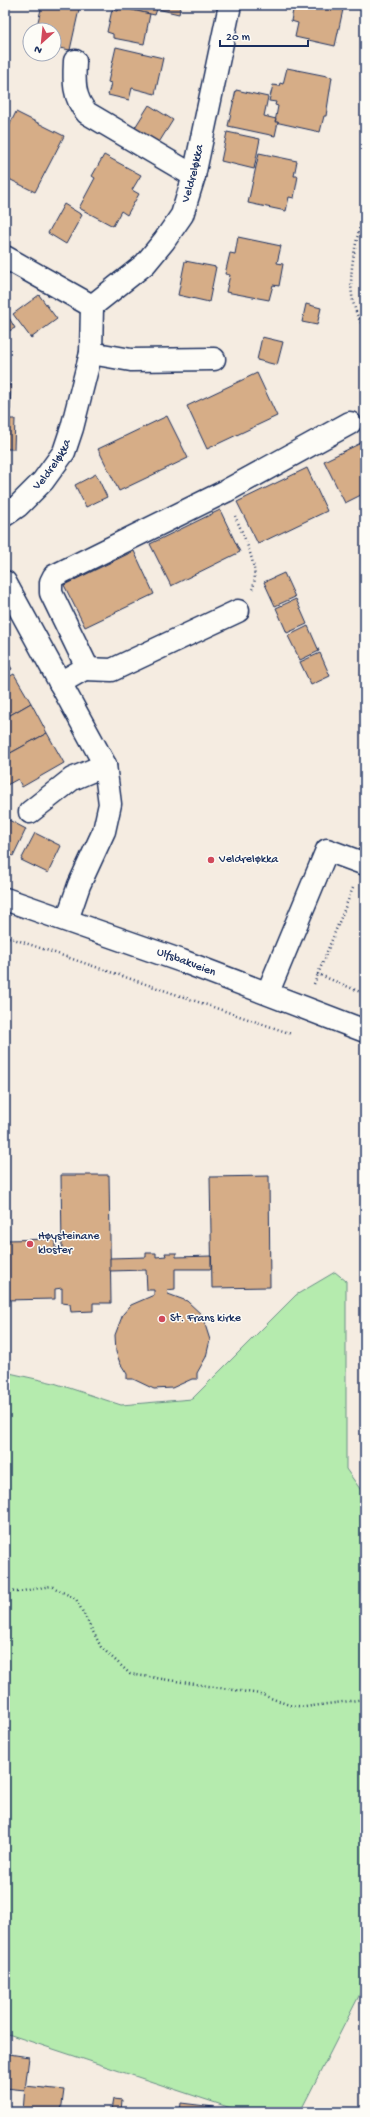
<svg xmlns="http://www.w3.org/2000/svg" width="370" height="2117" viewBox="0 0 370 2117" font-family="'Gochi Hand',sans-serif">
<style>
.green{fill:#b5ebae;stroke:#688d86}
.building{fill:#d6ad87;stroke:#1b2f5e}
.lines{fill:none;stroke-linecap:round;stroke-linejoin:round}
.minor-casing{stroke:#1b2f5e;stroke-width:25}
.path{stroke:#1b2f5e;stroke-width:2.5;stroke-dasharray:1 3;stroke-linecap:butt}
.minor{stroke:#fdfcf7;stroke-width:22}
.poi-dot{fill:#d1495b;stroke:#fdfcf7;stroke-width:1.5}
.labels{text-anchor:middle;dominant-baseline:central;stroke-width:3;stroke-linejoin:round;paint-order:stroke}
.street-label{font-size:12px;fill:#1b2f5e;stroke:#fdfcf7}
.poi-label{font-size:12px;fill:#1b2f5e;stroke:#fdfcf7;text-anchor:start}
</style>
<rect width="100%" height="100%" fill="#f5ece1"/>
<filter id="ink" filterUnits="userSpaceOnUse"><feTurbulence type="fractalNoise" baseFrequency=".025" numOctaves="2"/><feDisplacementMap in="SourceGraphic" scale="8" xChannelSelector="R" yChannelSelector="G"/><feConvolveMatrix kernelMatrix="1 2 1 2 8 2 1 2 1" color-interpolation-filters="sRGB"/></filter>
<g filter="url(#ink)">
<path class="green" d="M335,1272L346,1281V1469L365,1496V1984L300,2112H243L5,2033V1372L54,1383L121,1405L192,1399L296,1295Z"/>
<g class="building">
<path d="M42,5H80L70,50L54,47V30H36Z"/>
<path d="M127,5H181L179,14L157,9L155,15L126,9Z"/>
<path d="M294,5H344L335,46L295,37L298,23L291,21Z"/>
<path d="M119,7L150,14L144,44L113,38V34L107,32L112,10L118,11Z"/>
<path d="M116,47L163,58L155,94L132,88L129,100L108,95L111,83L108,82Z"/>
<path d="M287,68L332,77L326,116H324L320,132L275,122L278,106L275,105L276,102L269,101L273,85L279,86L280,83L283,84Z"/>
<path d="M236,90L268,97L264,116L276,119L275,122H278L275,136L228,126Z"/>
<path d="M149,105L173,120L158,144L134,129Z"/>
<path d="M16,112L64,136L35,192L5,177V134Z"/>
<path d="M227,132L260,139L254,169L221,161Z"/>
<path d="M259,153L297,161L294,176H298L294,198L289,197L286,211L248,203Z"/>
<path d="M104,155L141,175L132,190L139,194L127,215L121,211L113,226L79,208L95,178L92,176Z"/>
<path d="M64,204L82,215L66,244L48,233Z"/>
<path d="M238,237L281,246L277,263L283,264L279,286L273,285L269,300L226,292L230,275L225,274L230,253L235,254Z"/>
<path d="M185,261L216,267L209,302L178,295Z"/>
<path d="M39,295L57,319L31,338L13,314Z"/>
<path d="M306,304L321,308L317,325L302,322Z"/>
<path d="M5,311L15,328L5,333Z"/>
<path d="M262,337L283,342L277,365L257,360Z"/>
<path d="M257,373L277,416L207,449L187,406Z"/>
<path d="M5,385H11L10,410H6V419H15L14,449H5Z"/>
<path d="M167,416L188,458L119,491L98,449Z"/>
<path d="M365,441V493L345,503L324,461Z"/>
<path d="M307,468L327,511L258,544L237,502Z"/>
<path d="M96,474L107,497L86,507L75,485Z"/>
<path d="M220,510L240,552L171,586L150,544Z"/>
<path d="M134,551L154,594L85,627L64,585Z"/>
<path d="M284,573L295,597L275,606L264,582Z"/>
<path d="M296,599L307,624L287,633L276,608Z"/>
<path d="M308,626L319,651L300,660L288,636Z"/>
<path d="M320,653L330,676L311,685L300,662Z"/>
<path d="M5,657L12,669L5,673Z"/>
<path d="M14,674L31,703L5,718V679Z"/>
<path d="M31,703L47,733L5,756V718Z"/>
<path d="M47,733L64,763L22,787L18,779L5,786V764L9,762L5,756Z"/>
<path d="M5,818L26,829L13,856L5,852Z"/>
<path d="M35,833L61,846L48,873L21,860Z"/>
<path d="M61,1175H109L111,1303H93V1311L71,1312L70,1304L62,1303V1288L55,1289V1299L5,1300V1240L55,1239V1248H62Z"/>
<path d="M269,1176L270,1287L212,1288L210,1177Z"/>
<path d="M146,1253H156V1257L166,1256L165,1253H176V1257L211,1256V1269H175V1289L167,1290L168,1294L187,1301L202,1315L210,1340L206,1357L197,1373V1379H192L172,1388L154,1389L133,1379H127V1374L120,1363L116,1352L115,1335L123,1314L131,1305L154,1295V1290H147L146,1270L110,1271V1258L146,1257Z"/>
<path d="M9,2054L29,2057L25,2090L5,2088Z"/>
<path d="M25,2086L64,2090L61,2112H23Z"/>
<path d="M114,2099L122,2100L121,2111L127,2112H109V2110H112Z"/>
<path d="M181,2103L214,2107L213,2112H180Z"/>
</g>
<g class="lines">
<defs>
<g id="minor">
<path d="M75,61C74,80 73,98 87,113L194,176"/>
<path d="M5,257L92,306"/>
<path id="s1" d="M92,306L145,264L164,241L182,215L194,176L230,5"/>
<path d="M91,353L131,360L214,359"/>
<path id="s2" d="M5,515L18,506L43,481L64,452L72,428L91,353L92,306"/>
<path d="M5,582L105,765L110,804L104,831L79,885L67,920"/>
<path d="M84,669L112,670L238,611"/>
<path d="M60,683L84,669L85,663L51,593V582L54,576L226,491L350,423"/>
<path d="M30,812L72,779L105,765"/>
<path id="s3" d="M5,899L182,961L365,1031"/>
<path d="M268,992L327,850L365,864"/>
</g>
</defs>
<use href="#minor" class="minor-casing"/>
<g class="path">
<path d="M365,205C356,246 339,292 365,329"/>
<path d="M235,516C242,532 262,573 252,589"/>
<path d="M353,888L318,974L365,994"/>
<path d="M5,936L292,1034"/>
<path d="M314,984L318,974"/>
<path d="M5,1591L17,1592L51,1586L76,1599L101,1647L130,1674L260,1694L289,1705L305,1707L365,1699"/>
</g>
<use href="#minor" class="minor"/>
</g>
</g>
<g class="poi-dot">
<circle cx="211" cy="860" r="4"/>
<circle cx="30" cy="1244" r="4"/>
<circle cx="162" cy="1319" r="4"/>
</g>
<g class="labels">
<g class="street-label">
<text stroke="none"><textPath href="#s1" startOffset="172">Veldreløkka</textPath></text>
<text stroke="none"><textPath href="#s2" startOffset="70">Veldreløkka</textPath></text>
<text stroke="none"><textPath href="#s3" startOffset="192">Ulfsbakveien</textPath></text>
</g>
<g class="poi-label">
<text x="219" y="860">Veldreløkka</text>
<text x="38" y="1237">Høysteinane<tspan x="38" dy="14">kloster</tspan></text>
<text x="170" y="1319">St. Frans kirke</text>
</g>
</g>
<rect width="370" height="2117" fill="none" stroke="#fdfcf7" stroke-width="20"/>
<rect x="10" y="10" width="350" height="2097" fill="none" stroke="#1b2f5e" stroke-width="1.5" filter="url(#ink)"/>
<g transform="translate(42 42) rotate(207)"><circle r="19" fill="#fdfcf7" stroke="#a3aaba"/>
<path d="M0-3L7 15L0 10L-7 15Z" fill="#d1495b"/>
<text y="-6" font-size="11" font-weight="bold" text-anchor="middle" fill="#1b2f5e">N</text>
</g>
<path d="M220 40v6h88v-6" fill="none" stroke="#1b2f5e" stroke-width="2"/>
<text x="226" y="40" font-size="12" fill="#1b2f5e" stroke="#fdfcf7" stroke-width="3" paint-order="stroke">20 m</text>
</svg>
